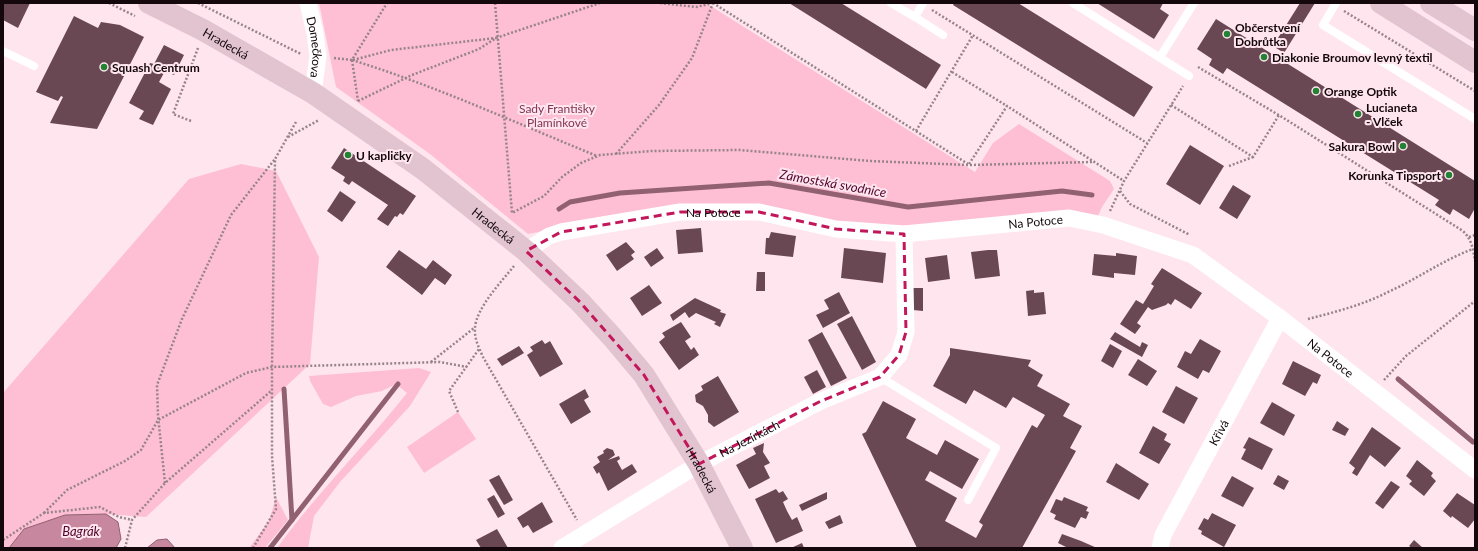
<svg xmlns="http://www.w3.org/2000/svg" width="1478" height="551" viewBox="0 0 1478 551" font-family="Lato,sans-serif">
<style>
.green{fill:#febfd5}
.water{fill:#c7879e;stroke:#916172}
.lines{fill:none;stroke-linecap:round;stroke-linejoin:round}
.stream{stroke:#916172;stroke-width:5}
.building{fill:#694854}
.path{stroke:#97848a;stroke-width:2.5;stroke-dasharray:2 2;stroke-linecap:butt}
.lane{stroke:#fff;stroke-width:8}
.street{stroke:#fff;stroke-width:17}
.secondary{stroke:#e2c4d0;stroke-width:22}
.marked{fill:none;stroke:#c2185b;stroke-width:3;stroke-dasharray:8 5;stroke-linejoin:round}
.poi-dot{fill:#238234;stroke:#ffe6ee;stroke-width:1.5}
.labels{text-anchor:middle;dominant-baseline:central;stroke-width:4;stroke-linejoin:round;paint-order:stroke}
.poi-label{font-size:12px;font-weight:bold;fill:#14080c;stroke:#ffe6ee;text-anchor:start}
.street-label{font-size:12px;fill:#14080c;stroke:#ffe6ee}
.park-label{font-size:12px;fill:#813455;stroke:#ffe6ee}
.water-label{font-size:13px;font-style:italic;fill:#50032c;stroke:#ffe6ee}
</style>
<rect width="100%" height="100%" fill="#ffe6ee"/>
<g class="green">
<path d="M319,3H706L975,172L993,143L1019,124L1110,181L1114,189L1102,207L1096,220L910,227L665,207L528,234L430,154L336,87Z"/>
<path d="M241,164L276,171L319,257L310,364L146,517L106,514L65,515L24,529L9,548H3V393L189,179Z"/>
<path d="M419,368L431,372L410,406L340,482L314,516L308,548H277C317,493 365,446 407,393L396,384L382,391L356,396L331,407L323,404L310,381L309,376Z"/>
<path d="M458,412L476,439L424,473L407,447Z"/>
<path d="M276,497L288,520L265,548H249L269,521Z"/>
</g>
<g class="water">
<path d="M106,514L118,522L121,539L116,548H9L24,529L65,515Z"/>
<path d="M167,539L175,548H147L157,540Z"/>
</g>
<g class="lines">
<g class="stream">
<path d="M559,209L570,202L620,193L769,183L908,207L1062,191L1092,195"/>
<path d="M1398,379L1473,442"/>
<path d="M284,389L292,520"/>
<path d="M270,548L398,384"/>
</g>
</g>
<g class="building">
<path d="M3,3H30L18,28L3,20Z"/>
<path d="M789,3H841L941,65L926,89Z"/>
<path d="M954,3H1018L1153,87L1134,117L953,5Z"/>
<path d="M1097,3H1163L1160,9L1169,15L1154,39Z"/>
<path d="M1300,3H1315L1284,53L1273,46Z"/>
<path d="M74,16L98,28L101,22L120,25L144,37L97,129L50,123L63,97L61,96L58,101L36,92Z"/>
<path d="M1216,19L1475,181V208L1469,219L1453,209L1450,215L1435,205L1439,200L1227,68L1223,74L1209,65L1212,59L1197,49Z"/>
<path d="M164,45L184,55L174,75L165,71L159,82L171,89L153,125L139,119L144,111L129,103L150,63L154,64Z"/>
<path d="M1190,145L1224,166L1200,205L1166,184Z"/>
<path d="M344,148L416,196L403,215L400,213L397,217L395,216L388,226L377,219L388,205L352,181L349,185L343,181L345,177L331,168Z"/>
<path d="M1233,185L1251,196L1237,219L1219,208Z"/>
<path d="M340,191L356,202L342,222L327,211Z"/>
<path d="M701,228L703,252L678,254L676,230Z"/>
<path d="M771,232L796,236L793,257L765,254L766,238H769Z"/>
<path d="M626,242L635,252L631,255L634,259L617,271L606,255Z"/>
<path d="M657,248L664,258L651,267L644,257Z"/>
<path d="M844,248L886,253L883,283L841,278Z"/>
<path d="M399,250L426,269L433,260L452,275L445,285L435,278L422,295L386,267Z"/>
<path d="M988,250H997L1000,276L975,279L971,252Z"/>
<path d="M1116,253L1137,256L1135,275L1114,273V278L1092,275L1094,254L1116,256Z"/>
<path d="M947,255L950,279L928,282L925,258Z"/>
<path d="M1162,268L1202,293L1191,309L1175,299L1171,305L1168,303L1166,305L1152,310L1148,307L1137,323L1141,326L1135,334L1120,324L1136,300L1143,304L1154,286L1151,284Z"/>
<path d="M757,272H765V291H756Z"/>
<path d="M649,285L662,303L642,316L630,298Z"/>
<path d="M913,288H923V311L913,310Z"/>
<path d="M1034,290V293L1044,292L1046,314L1028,316L1026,291Z"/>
<path d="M839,292L850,313L823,328L816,315L829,309L824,300Z"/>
<path d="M695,298L721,310L720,312L726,314L720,327L714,324L716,322L696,313L689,318L685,312L673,321L670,315Z"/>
<path d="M852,316L876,362L862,370L837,324Z"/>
<path d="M681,322L691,337L685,341L691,350L694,347L699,355L679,370L659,342L665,337L662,333Z"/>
<path d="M822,332L847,378L831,386L808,340Z"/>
<path d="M1115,332L1140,347L1142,342L1148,345L1142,357L1110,339Z"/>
<path d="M1200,339L1221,351L1209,373L1203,370L1198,379L1177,367L1185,351L1191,354Z"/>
<path d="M542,340L545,344L550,341L563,364L540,377L527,355L533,351L530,347Z"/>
<path d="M1110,344L1122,351L1113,368L1101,361Z"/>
<path d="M519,346L524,353L502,366L497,359Z"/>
<path d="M950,348L1031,360L1028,366L1043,375L1037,386L1070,404L1063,416L1082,426L1070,448L1076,451L1022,548H917L862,434L866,432L883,401L916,419L906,438L937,455L945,440L979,459L962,489L930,471L925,480L957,498L945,521L976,538L983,525L979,522L1032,425L1037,428L1045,415L1013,397L1006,408L974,390L966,404L933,386L950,355Z"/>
<path d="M1138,359L1157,371L1147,386L1128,375Z"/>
<path d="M1293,361L1321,375L1317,384L1313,382L1305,396L1282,384Z"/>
<path d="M817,370L826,387L813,394L804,377Z"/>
<path d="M718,376L739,412L714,427L708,422V415L703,406L696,402L695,395L703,390L701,386Z"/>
<path d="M1176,386L1198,398L1184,424L1162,412Z"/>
<path d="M585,389L589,397L584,400L591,412L571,424L559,404Z"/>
<path d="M1272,402L1295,415L1284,436L1260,423Z"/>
<path d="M1337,421L1349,429L1345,436L1332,430Z"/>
<path d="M1153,426L1167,434L1164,440L1171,444L1159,464L1139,453Z"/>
<path d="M1372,427L1401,448L1385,467L1370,455L1357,476L1352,473L1355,468L1349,463Z"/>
<path d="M1249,437L1273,449L1262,470L1241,459L1246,449L1243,448Z"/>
<path d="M764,443L763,452L770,463L764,466L770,478L749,489L736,465L756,454L753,448Z"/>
<path d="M607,448L613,450L615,455L608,460L619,456L620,459L617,461L622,470L632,464L637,472L608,491L599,472L597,474L593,467L600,462L597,457L604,453L603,451Z"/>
<path d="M1417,460L1433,473L1431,476L1436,481L1424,496L1409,484L1412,481L1406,476Z"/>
<path d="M1116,463L1149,484L1139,500L1106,482Z"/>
<path d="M499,475L513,500L504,505L489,480Z"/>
<path d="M1278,475L1289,481L1284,490L1273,484Z"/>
<path d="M1232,476L1254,488L1243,507L1221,496Z"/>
<path d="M1391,481L1400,487L1383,509L1375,503Z"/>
<path d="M776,489L779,493L783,491L788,499L783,502L787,511L792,520L797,517L803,531L776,543L755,499Z"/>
<path d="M827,492V499L802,511L799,505Z"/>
<path d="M1457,493L1475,505V519L1468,528L1452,516L1451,518L1443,511Z"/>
<path d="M494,495L505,514L498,518L487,499Z"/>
<path d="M1064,497L1088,507L1086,511L1089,512L1086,519L1081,517L1075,528L1054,519L1056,515L1050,512L1056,499L1062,501Z"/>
<path d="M542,502L553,522L533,533L528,525L523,528L517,518Z"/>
<path d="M1212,513L1236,525L1224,547L1201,534L1202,531L1198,529L1204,518L1208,520Z"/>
<path d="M840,515L843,523L829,529L825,522Z"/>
<path d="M497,529L508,548H481L476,540Z"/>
<path d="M1062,534L1081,541L1097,548H1068L1058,543Z"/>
<path d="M1414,540L1423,548H1412L1409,546Z"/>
<path d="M802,543L804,548H791Z"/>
</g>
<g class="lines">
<g class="path">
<path d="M109,3L135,16"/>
<path d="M198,3L301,54"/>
<path d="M495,3L512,213L544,196L562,177L581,163L600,155L652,151L740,150L870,161L969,165L1092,162"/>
<path d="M660,3L696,7L713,3"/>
<path d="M713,3L968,164"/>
<path d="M932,10L1147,143"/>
<path d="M1344,11L1475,91"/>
<path d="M334,58L352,60L387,3"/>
<path d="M352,60C436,86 516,123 597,156"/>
<path d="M352,60L358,101"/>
<path d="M353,60L391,50L496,38"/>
<path d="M1198,67L1282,117L1463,231C1472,240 1473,249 1475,261"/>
<path d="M952,72L1007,106"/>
<path d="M358,101L412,75L479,49L496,38L600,3"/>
<path d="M1171,105L1253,157L1279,115"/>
<path d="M191,121L173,114L198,48"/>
<path d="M916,131L973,35"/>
<path d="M288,137L319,120"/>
<path d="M616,154L659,105L692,58L713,3"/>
<path d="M969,164L1007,106L1124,181"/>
<path d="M1229,166L1253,157"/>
<path d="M1120,191L1130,204L1190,235"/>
<path d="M1110,211L1124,181L1183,86"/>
<path d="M1469,237L1475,235"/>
<path d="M514,266C502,281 476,308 475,328C474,338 479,348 483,357L577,520"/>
<path d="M1308,319C1335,312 1363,305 1388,292C1417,279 1443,260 1473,249"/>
<path d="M431,362L474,328"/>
<path d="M1384,380L1406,356L1475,301"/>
<path d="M458,412L449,391L479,349"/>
<path d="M165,483L158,416L157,385L182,319L231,215L275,159"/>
<path d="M44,513L67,490L125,461L141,450L158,420L246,373L272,367L440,362L467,367"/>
<path d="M3,540L44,513L100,507L119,517L132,520"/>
<path d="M125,548L132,520L165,483L271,391"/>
<path d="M253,548L276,509L272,456V367L275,159L296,122"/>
</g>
<g class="lane">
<path d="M891,3L915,17"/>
<path d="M923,3L915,17L943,35"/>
<path d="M1073,3L1189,76"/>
<path d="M1336,3L1323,25L1475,119"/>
<path d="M3,51L34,66"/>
<path d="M1160,57L1194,3"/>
<path d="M880,377L996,448L968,500"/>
</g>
<g class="street">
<path id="s1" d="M308,3L315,33L318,56L313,93"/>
<path id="s2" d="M526,251L549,236L561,232L680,212H759L836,229L904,234L1069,218L1103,225L1193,255L1280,318L1475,470"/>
<path id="s3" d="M562,548L699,464L821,401L880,377L899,355L906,332L904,234"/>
<path id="s4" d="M1160,548L1163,535L1280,318"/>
</g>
<g class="secondary">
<path id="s5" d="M149,3L203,30L313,93L423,169L526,251L580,302L613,338L644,375L699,464L742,548"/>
<path d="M1381,3L1475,62"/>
<path d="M1431,3L1475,30"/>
</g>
</g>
<path class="marked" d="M680,212H759L836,229L904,234L906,332L899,355L880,377L821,401L699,464L644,375L580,302L526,251L561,232Z"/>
<g class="poi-dot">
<circle cx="1227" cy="34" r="4"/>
<circle cx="1264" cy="57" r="4"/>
<circle cx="104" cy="67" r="4"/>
<circle cx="1316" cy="91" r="4"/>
<circle cx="1358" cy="114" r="4"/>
<circle cx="1403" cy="146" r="4"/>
<circle cx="348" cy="155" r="4"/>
<circle cx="1449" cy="175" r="4"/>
</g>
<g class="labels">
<g class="poi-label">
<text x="1235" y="27">Občerstvení<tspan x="1235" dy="14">Dobrůtka</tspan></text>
<text x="1272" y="57">Diakonie Broumov levný textil</text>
<text x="112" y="67">Squash Centrum</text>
<text x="1324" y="91">Orange Optik</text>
<text x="1366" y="107">Lucianeta<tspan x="1366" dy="14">- Vlček</tspan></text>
<text x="1395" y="146" text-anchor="end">Sakura Bowl</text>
<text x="356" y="155">U kapličky</text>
<text x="1441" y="175" text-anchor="end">Korunka Tipsport</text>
</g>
<g class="street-label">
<text stroke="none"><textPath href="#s5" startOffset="87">Hradecká</textPath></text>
<text stroke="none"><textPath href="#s1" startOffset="45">Domečkova</textPath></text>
<text stroke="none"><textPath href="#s2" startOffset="194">Na Potoce</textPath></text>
<text stroke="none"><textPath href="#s2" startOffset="519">Na Potoce</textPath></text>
<text stroke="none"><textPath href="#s5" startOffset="411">Hradecká</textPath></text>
<text stroke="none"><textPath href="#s2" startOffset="854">Na Potoce</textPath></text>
<text stroke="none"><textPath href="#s4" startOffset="130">Křivá</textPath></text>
<text stroke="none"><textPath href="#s3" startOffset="217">Na Jezírkách</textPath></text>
<text stroke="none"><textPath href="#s5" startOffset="735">Hradecká</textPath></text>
</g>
<g class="park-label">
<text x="557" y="108">Sady Františky<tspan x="557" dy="14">Plamínkové</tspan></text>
</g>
<g class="water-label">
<text transform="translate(833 183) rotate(10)">Zámostská svodnice</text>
<text x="81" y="531">Bagrák</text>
</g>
</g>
<rect width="1478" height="551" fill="none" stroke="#14080c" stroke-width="8"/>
</svg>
